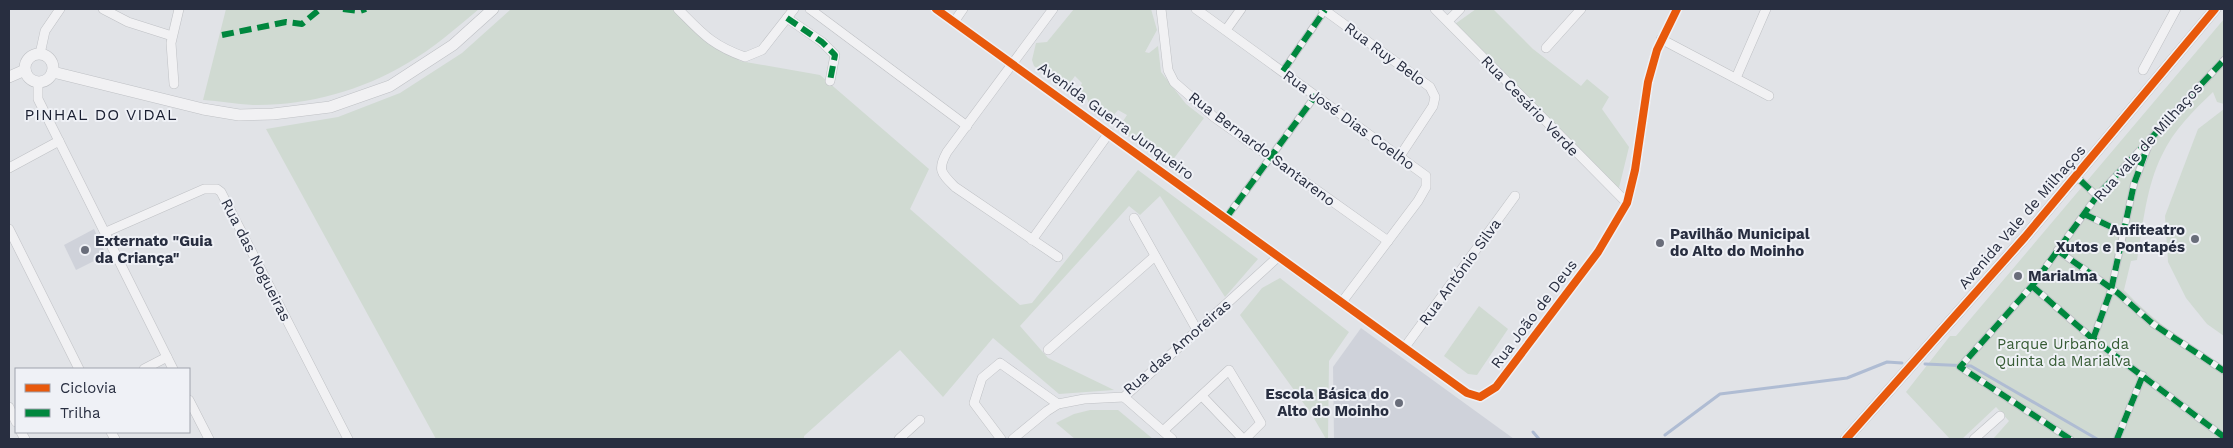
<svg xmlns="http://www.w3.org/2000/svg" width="2233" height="448" viewBox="0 0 2233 448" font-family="'Work Sans',sans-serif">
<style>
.built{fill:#cfd2da}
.green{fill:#d0dad2}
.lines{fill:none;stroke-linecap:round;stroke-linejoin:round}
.stream{stroke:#afbcd3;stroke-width:3}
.pedestrian-casing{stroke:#bfc1c5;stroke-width:8}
.minor-casing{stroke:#bfc1c5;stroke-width:10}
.tertiary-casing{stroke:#bfc1c5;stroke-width:12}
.pedestrian{stroke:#f1f1f3;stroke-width:6}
.minor{stroke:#f1f1f3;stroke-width:9}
.tertiary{stroke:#f1f1f3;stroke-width:11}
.quiet{stroke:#00873e;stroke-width:6;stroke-dasharray:12 6;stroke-linecap:butt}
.cycleway-casing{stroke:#eff1f6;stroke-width:11}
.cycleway{stroke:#e8590c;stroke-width:8}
.poi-dot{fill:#696d7a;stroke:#eff1f6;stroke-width:2}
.labels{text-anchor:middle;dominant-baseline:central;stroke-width:4;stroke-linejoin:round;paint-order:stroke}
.street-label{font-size:15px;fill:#282e40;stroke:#eff1f6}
.poi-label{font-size:15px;font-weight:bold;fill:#282e40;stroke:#eff1f6;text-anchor:start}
.park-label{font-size:15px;fill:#375c35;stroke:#eff1f6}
.neighbourhood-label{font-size:16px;letter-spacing:1px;fill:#1a1f31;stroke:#eff1f6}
</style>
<rect width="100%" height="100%" fill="#e1e3e7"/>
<g class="built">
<path d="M94,229L106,255L76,270L64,245Z"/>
<path d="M1361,328L1514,439H1334L1333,367Z"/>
</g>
<g class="green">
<path d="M226,9H479C456,28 433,49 406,64C361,91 305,106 253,105C236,104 219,101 203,100Z"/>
<path d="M511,9H679L740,61L820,75L929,169L910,209L1020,305L1032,303L1138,170L1258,259L1225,297L1160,196L1140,215L1129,206L1020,326L1048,358L1114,390L1059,394L993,338L943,397L900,350L804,436V439H436L266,129L338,117L400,93L462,53Z"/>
<path d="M1074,9H1151L1157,30L1145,52L1149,53L1158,46L1161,72L1186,104L1204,118L1169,165L1118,129L1127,115L1118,110L1112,117L1104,110L1100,115L1088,107V100L1084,96L1079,99L1076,95L1082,83L1075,76L1066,88L1034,66L1032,60L1036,43L1047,42Z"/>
<path d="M1476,9H1493L1533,49L1581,86L1587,79L1609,97L1602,109L1629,147L1617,196L1455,24Z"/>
<path d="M2224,19V104L2217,102L2213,92C2194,110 2173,131 2162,155C2146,187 2143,225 2137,260L2131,261L2124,290C2153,321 2188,345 2224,367V439H1993L2009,421L1996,407L1962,439H1950L1906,392L1950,336H1956Z"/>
<path d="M2224,109V336L2207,324L2186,298L2168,262L2165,216L2198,129Z"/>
<path d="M1280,278L1349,332L1329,361L1328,439H1326L1312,415L1240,315L1262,288Z"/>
<path d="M1479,306L1508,329L1477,375L1468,374L1444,356Z"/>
<path d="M1090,410H1118L1153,439H1075L1056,423L1074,414Z"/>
</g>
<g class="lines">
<g class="stream">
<path d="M1925,364L1971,366L2097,439"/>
<path d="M1533,432L1539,439"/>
<path d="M1665,435L1720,394L1847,378L1887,362L1902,363"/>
</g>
<defs>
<g id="pedestrian">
<path d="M1283,71L1325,10"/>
<path d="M2081,181L2097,196"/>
<path d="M2084,214L2124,233"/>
<path d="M1226,218L1316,95"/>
<path d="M2057,250L2118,293L2153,324L2224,371"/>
<path d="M2032,286L2093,339L2224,437"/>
<path d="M2093,339L2111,290L2134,184L2151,139"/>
<path d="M2070,439L1960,367L2032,286L2097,196L2224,60"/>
<path d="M2117,439L2143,375"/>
</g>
<g id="minor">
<path d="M103,9L128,22L172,36"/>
<path d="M678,9C702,33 711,45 745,57L762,50L794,9"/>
<path d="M810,9L967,126"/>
<path d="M936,9L1467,393L1480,397L1496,387L1598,252L1627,203L1635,170L1648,82L1657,50L1677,9"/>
<path d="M1053,9L947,152C937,170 941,173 955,187L1058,257"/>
<path d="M1161,9L1168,70L1174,82L1214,117L1388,241"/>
<path d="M1196,9L1426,176V187L1418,201L1342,302"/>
<path d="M1323,9L1430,87L1435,97L1433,106L1400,156"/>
<path d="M1435,9L1627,203"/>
<path d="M787,18L822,42L835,55L830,81"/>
<path d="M1448,21L1460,9"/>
<path d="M954,22L963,9"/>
<path d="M1226,30L1241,9"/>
<path d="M1661,39L1769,96"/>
<path d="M1546,48L1581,9"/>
<path d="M40,54L45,31L60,9"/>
<path d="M2143,70L2176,9"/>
<path d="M1736,78L1766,9"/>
<path d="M38,83V99L173,369"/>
<path d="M174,84L171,43L179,9"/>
<path d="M9,168L59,141"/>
<path d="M1134,218L1197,330"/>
<path d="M9,229L79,369"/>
<path d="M106,232L204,189H217L221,192L348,439"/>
<path d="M1032,240L1109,133"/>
<path d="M1405,347L1515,196"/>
<path d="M1048,350L1155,256"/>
<path d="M144,369L167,357"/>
<path d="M1202,396L1243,439"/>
<path d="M1124,397L1172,439"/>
<path d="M189,400L209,439"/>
<path d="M9,407L16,422"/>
<path d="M1163,431L1229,370L1261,423L1245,439"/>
<path d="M21,432L25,439"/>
<path d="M111,432L115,439"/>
<path d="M899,439L920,420"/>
<path d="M1001,439L974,403L982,378L1000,363L1058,404"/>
<path d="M1013,439L1047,411L1058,404L1084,399L1124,397L1279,256"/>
<path d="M1974,439L2000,416"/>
</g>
<g id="tertiary">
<circle cx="39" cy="68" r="14"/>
<path d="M53,72L203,109L239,115L273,114L330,107L390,86L453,45L493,9"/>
<path d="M9,77L25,70"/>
<path d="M1846,439L2025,237L2215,9"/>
</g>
</defs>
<use href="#pedestrian" class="pedestrian-casing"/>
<use href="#minor" class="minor-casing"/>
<use href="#tertiary" class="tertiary-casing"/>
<use href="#pedestrian" class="pedestrian"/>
<use href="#minor" class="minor"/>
<use href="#tertiary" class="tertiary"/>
<g class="quiet">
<path d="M343,9L360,11L366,9"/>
<path d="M787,18L822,42L835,55L830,81"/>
<path d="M222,35L286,22L302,24L320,9"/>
<path d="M1283,71L1325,10"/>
<path d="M2081,181L2097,196"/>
<path d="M2084,214L2124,233"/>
<path d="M1226,218L1316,95"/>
<path d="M2057,250L2118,293L2153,324L2224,371"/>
<path d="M2032,286L2093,339L2224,437"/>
<path d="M2093,339L2111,290L2134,184L2150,140"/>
<path d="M2070,439L1960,367L2032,286L2097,196L2224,60"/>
<path d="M2117,439L2143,375"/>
</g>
<defs>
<g id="cycleway">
<path d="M936,9L1467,393L1480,397L1496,387L1598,252L1627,203L1635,170L1648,82L1657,50L1677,9"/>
<path d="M1846,439L2025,237L2215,9"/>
</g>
</defs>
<use href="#cycleway" class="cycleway-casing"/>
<use href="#cycleway" class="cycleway"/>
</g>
<g class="poi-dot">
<circle cx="2195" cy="239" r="5"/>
<circle cx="1660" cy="243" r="5"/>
<circle cx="85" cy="250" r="5"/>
<circle cx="2018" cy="276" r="5"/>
<circle cx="1399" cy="403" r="5"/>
</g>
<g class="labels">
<g class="street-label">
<text transform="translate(1385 54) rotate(36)">Rua Ruy Belo</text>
<text transform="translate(1530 106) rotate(46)">Rua Cesário Verde</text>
<text transform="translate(1349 120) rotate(36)">Rua José Dias Coelho</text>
<text transform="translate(1116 121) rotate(36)">Avenida Guerra Junqueiro</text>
<text transform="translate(2148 142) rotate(-48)">Rua vale de Milhaços</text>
<text transform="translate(1262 149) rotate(37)">Rua Bernardo Santareno</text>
<text transform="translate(2022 217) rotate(-49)">Avenida Vale de Milhaços</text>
<text transform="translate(256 260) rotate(63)">Rua das Nogueiras</text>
<text transform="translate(1460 272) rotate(-54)">Rua António Silva</text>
<text transform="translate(1534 314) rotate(-53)">Rua João de Deus</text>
<text transform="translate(1177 347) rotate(-41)">Rua das Amoreiras</text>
</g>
<g class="poi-label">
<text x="2185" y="230" text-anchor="end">Anfiteatro<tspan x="2185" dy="17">Xutos e Pontapés</tspan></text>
<text x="1670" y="234">Pavilhão Municipal<tspan x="1670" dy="17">do Alto do Moinho</tspan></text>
<text x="95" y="241">Externato "Guia<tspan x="95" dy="17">da Criança"</tspan></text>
<text x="2028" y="276">Marialma</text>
<text x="1389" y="394" text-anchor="end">Escola Básica do<tspan x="1389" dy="17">Alto do Moinho</tspan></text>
</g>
<g class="park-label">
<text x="2063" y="344">Parque Urbano da<tspan x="2063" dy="17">Quinta da Marialva</tspan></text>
</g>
<g class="neighbourhood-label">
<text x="101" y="114">PINHAL DO VIDAL</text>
</g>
</g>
<rect width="2233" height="448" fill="none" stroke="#282e40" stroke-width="20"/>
<rect x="15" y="368" width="175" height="65" fill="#eff1f6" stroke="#9fa3ad"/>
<rect x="25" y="384" width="25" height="8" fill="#e8590c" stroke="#9fa3ad"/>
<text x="60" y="393" font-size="15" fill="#282e40">Ciclovia</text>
<rect x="25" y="409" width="25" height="8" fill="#00873e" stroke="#9fa3ad"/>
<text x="60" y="418" font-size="15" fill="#282e40">Trilha</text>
</svg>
